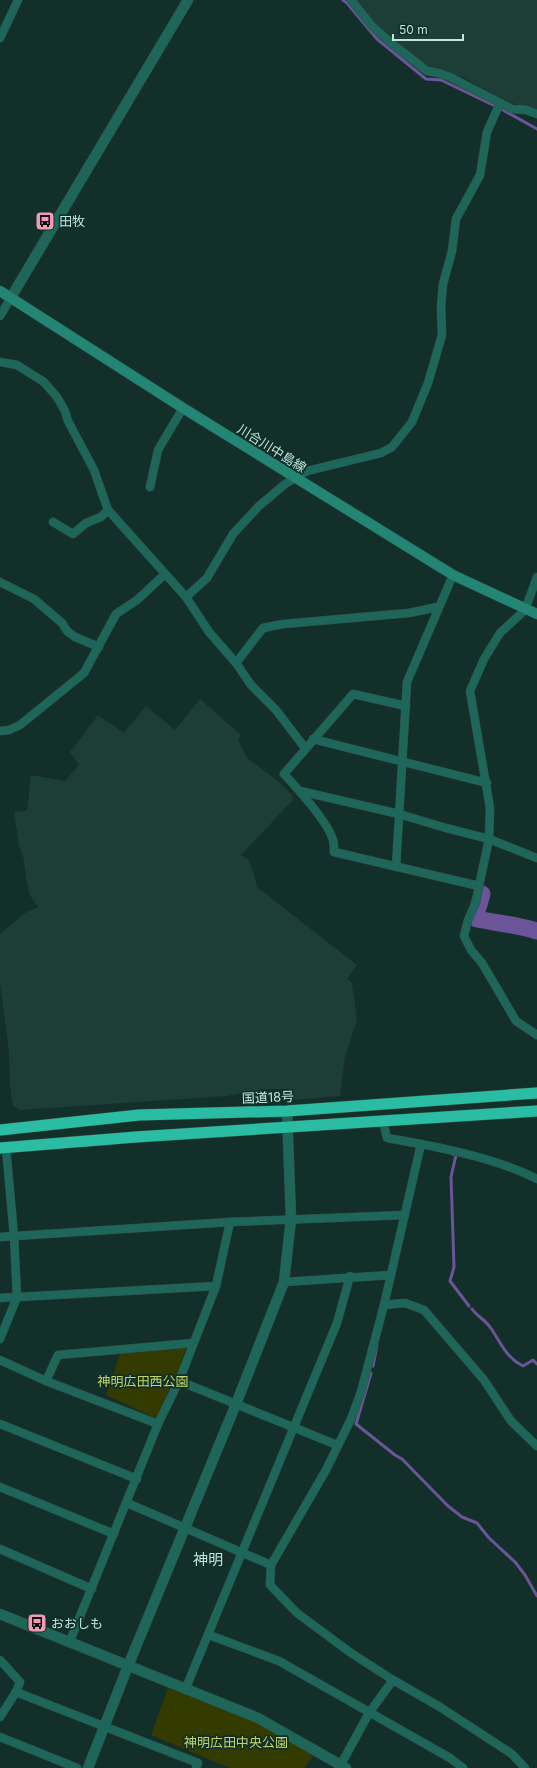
<svg xmlns="http://www.w3.org/2000/svg" width="537" height="1768" viewBox="0 0 537 1768" font-family="Inter,'Noto Sans JP',sans-serif">
<style>
.built{fill:#1d3e37}
.green{fill:#333b00}
.lines{fill:none;stroke-linecap:round;stroke-linejoin:round}
.stream{stroke:#6c5499;stroke-width:3}
.river{stroke:#6c5499;stroke-width:17}
.minor-casing{stroke:#314d46;stroke-width:9}
.tertiary-casing{stroke:#314d46;stroke-width:11}
.secondary-casing{stroke:#314d46;stroke-width:11}
.trunk-casing{stroke:#314d46;stroke-width:12}
.minor{stroke:#1e6659;stroke-width:8}
.tertiary{stroke:#1e6659;stroke-width:10}
.secondary{stroke:#238675;stroke-width:10}
.trunk{stroke:#2bbca4;stroke-width:11}
.labels{text-anchor:middle;dominant-baseline:central;stroke-width:3.5;stroke-linejoin:round;paint-order:stroke}
.poi-label{font-size:13px;fill:#bde6dc;stroke:#122f29;text-anchor:start}
.street-label{font-size:13px;fill:#bde6dc;stroke:#122f29}
.park-label{font-size:13px;fill:#c2d667;stroke:#122f29}
.quarter-label{font-size:15px;fill:#bde6dc;stroke:#122f29}
</style>
<rect width="100%" height="100%" fill="#122f29"/>
<g class="built">
<path d="M356,0H537V110L508,102L464,78L430,67L410,56L379,29Z"/>
<path d="M200,699L241,735L238,740L247,758L278,781L292,795L293,800L241,855L248,859L253,871L257,887L357,965L347,979L352,983L357,1020L345,1057L340,1096L293,1100L292,1089H266L227,1096L20,1110L13,1106L10,1085L9,1053L0,983V934L25,913L38,907L29,894L23,856L19,846L14,812L27,811L31,775L65,781L79,765L70,752L98,715L124,733L146,706L175,730Z"/>
</g>
<g class="green">
<path d="M186,1348L176,1376L156,1418L106,1395L120,1354Z"/>
<path d="M168,1688L263,1725L313,1755L305,1768H230L151,1735Z"/>
</g>
<g class="lines">
<g class="stream">
<path d="M343,0L347,3L377,39L426,79L441,80L495,106"/>
<path d="M503,110L537,129"/>
<path d="M452,1154L456,1155L451,1177L454,1267L450,1281L469,1306"/>
<path d="M472,1309C477,1316 485,1320 490,1327C501,1342 505,1357 523,1366L533,1360L537,1364"/>
<path d="M373,1366L377,1345"/>
<path d="M371,1373L356,1424L395,1455L402,1459L448,1506L462,1517L477,1523L489,1538L515,1562L525,1575L537,1596"/>
</g>
<g class="river">
<path d="M478,908L482,894"/>
<path d="M477,912V919C497,923 517,925 537,931"/>
</g>
<defs>
<g id="minor">
<path d="M351,0L372,26L391,43L427,71L438,73L450,77L512,109L526,110L537,114"/>
<path d="M0,38L18,0"/>
<path d="M0,316L10,299"/>
<path d="M0,362L17,365L44,382L57,397L65,411L68,421L94,470L108,510L186,597L209,632L236,663L251,685L276,710L305,748"/>
<path d="M150,487L158,450L183,408"/>
<path d="M53,522L73,534L86,523L101,517L108,510"/>
<path d="M0,582L34,599L62,623L67,631L75,637L99,647"/>
<path d="M186,597L207,578L233,534L259,506L285,484L307,471L381,453L392,447L412,422L428,383L442,335L441,307L443,284L452,251L456,219L480,175L487,132L500,103"/>
<path d="M236,663L263,628L283,624L409,613L438,607"/>
<path d="M406,706L353,694L284,774C297,788 328,822 333,840C334,844 334,848 334,852L479,886L489,839L490,808L470,691L484,659L500,633L525,610L537,577"/>
<path d="M0,731L9,730L20,725L84,673L116,614L137,600L165,574"/>
<path d="M313,739L487,783"/>
<path d="M300,791L399,814L446,828L489,839L537,858"/>
<path d="M396,867L407,682L453,575"/>
<path d="M479,886L476,902L468,920L464,936L471,950L482,963L516,1021L537,1035"/>
<path d="M383,1121L387,1138C434,1146 494,1157 537,1179"/>
<path d="M421,1144L384,1305L361,1392L351,1419L326,1470L271,1565L270,1585L297,1613L351,1653L393,1680L440,1707L512,1754L525,1768"/>
<path d="M0,1237L230,1222L405,1215"/>
<path d="M284,1282L391,1275"/>
<path d="M0,1298L216,1286"/>
<path d="M384,1305L405,1303L424,1310L484,1380L511,1421L537,1446"/>
<path d="M0,1339L17,1297L14,1236L6,1148"/>
<path d="M0,1360L46,1381L158,1424"/>
<path d="M46,1381L58,1355L193,1343"/>
<path d="M179,1381L337,1445"/>
<path d="M0,1424L137,1479"/>
<path d="M0,1487L114,1534"/>
<path d="M127,1503L271,1565"/>
<path d="M0,1549L92,1589"/>
<path d="M209,1635L279,1661L450,1758L463,1768"/>
<path d="M70,1641L158,1424L179,1381L216,1286L230,1222"/>
<path d="M0,1660L20,1682L16,1692L0,1717"/>
<path d="M185,1690L337,1323L350,1276"/>
<path d="M16,1692L198,1763L196,1768"/>
<path d="M0,1737L77,1768"/>
<path d="M339,1768L369,1713L393,1680"/>
</g>
<g id="tertiary">
<path d="M10,299L188,0"/>
<path d="M0,1614L258,1718L346,1768"/>
<path d="M88,1768L128,1666L236,1404L284,1282L291,1219L287,1111"/>
</g>
<path id="secondary" d="M0,291L183,408L453,575L537,614"/>
<g id="trunk">
<path d="M0,1130L139,1115L287,1111L537,1093"/>
<path d="M0,1148L136,1137L537,1111"/>
</g>
</defs>
<use href="#minor" class="minor-casing"/>
<use href="#tertiary" class="tertiary-casing"/>
<use href="#secondary" class="secondary-casing"/>
<use href="#trunk" class="trunk-casing"/>
<use href="#minor" class="minor"/>
<use href="#tertiary" class="tertiary"/>
<use href="#secondary" class="secondary"/>
<use href="#trunk" class="trunk"/>
</g>
<defs>
<symbol id="bus-square" viewBox="-11 -11 22 22"><rect x="-9" y="-9" width="18" height="18" rx="4" fill="#f09ab7" stroke="#122f29"/><path d="M-5-6H5V4H4V6H2V4H-2V6H-4V4H-5ZM-3.5-4V0h7V-4ZM-3.5 1.2v1.5H-2V1.2ZM2 1.2v1.5H3.5V1.2Z" fill="#111"/></symbol>
</defs>
<g fill-rule="evenodd">
<use href="#bus-square" x="34" y="210" width="22" height="22"/>
<use href="#bus-square" x="26" y="1612" width="22" height="22"/>
</g>
<g class="labels">
<g class="poi-label">
<text x="59" y="221">田牧</text>
<text x="51" y="1623">おおしも</text>
</g>
<g class="street-label">
<text transform="translate(272 448) rotate(32)">川合川中島線</text>
<text transform="translate(268 1097) rotate(-2)">国道18号</text>
</g>
<g class="park-label">
<text x="143" y="1381">神明広田西公園</text>
<text x="236" y="1742">神明広田中央公園</text>
</g>
<g class="quarter-label">
<text x="208" y="1559">神明</text>
</g>
</g>
<path d="M393 34v6h70v-6" fill="none" stroke="#bde6dc" stroke-width="2"/>
<text x="399" y="34" font-size="12" fill="#bde6dc" stroke="#122f29" stroke-width="3" paint-order="stroke">50 m</text>
</svg>
